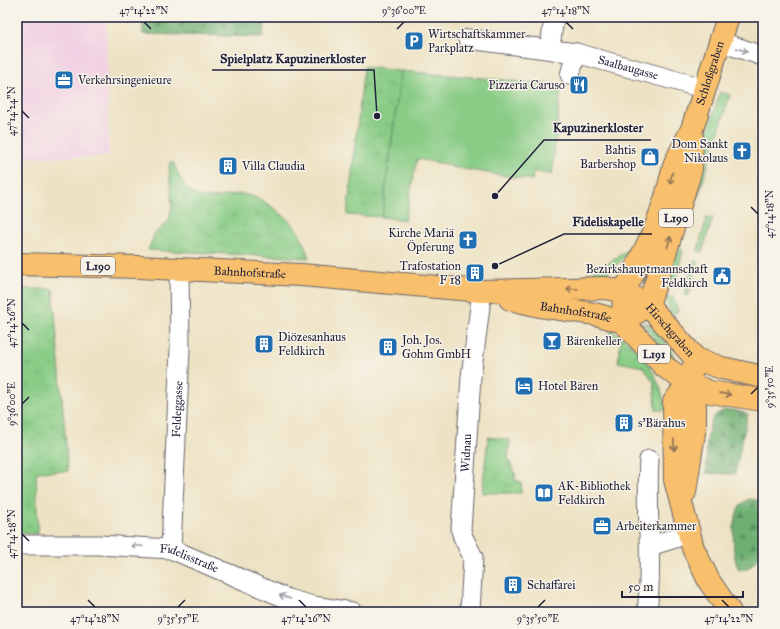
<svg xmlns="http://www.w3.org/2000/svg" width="780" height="629" viewBox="0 0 780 629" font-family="'IM FELL Great Primer',serif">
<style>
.built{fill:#f1d0e3}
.grass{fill:url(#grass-tufts);stroke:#557760}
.forest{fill:url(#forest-firs);stroke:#486956}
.garden{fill:#88cc85;stroke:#557760}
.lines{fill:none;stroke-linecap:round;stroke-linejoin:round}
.minor-casing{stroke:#69656b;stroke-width:21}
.major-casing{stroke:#69656b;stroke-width:24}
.minor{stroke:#fff;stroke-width:19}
.major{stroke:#f8bf6c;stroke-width:22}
.oneway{stroke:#9c9ca7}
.oneway2{stroke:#8d7054}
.ticks{fill:none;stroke:#22223b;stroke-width:1.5}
.labels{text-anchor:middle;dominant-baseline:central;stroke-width:3;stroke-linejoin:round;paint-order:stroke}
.shield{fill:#f7f3e8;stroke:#62616f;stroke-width:1}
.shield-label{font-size:11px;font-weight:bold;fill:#22223b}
.poi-label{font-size:12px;fill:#22223b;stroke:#f7f3e8;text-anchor:start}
.street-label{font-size:12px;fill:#22223b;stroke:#f7f3e8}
.leader{fill:none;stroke:#22223b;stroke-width:1.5}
.callout-dot{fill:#22223b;stroke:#f7f3e8;stroke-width:1.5}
.callout-label{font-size:13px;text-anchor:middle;font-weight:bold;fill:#22223b;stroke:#f7f3e8;stroke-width:3;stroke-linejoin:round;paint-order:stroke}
.neatline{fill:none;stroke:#22223b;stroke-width:1.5}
.ticks-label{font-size:10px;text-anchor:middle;fill:#22223b}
</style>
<defs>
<pattern id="grass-tufts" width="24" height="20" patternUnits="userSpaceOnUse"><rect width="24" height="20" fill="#88cc85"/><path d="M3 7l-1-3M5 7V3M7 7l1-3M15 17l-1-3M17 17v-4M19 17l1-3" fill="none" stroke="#75af74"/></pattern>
<pattern id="forest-firs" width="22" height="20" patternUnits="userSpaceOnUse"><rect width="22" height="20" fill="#6eb072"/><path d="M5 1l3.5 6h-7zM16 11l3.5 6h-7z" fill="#5a8f5f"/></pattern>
</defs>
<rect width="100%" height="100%" fill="#f7f3e8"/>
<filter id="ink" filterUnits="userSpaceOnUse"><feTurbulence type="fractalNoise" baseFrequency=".025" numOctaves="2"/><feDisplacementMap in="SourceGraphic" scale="8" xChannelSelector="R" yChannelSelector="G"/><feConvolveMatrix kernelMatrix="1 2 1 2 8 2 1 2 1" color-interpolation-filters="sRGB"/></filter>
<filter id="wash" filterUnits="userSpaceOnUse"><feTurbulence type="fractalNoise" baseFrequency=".012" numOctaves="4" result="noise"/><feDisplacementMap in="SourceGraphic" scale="16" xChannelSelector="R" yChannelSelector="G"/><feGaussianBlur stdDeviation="0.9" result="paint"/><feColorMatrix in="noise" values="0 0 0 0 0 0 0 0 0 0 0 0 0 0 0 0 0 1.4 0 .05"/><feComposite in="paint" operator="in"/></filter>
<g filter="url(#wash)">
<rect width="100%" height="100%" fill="#ede2c3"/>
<path class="built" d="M17,17H106L109,157H17Z"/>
<g class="grass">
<path d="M364,67L401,71L382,217L347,215Z"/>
<path d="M720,92L730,95L697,201L687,198Z"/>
<path d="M170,162H173C178,173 184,190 195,195C208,202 224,195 238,194C257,192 291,218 300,235C304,242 306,250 309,258L148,250L155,233L169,220L172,206L169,166Z"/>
<path d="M707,217L713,218L702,252L697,251Z"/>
<path d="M634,245C612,272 602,282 566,284L611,262Z"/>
<path d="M674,247L683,250L675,285H665L667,298L673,297L678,311L671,315L663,285Z"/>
<path d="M694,261L699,262L688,296L684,295Z"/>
<path d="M17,289H53L68,471L36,472L38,534L17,533Z"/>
<path d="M644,321C657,331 671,347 677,364L651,335Z"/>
<path d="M610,329C642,349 659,373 666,410H656L654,382L643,367L618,362L621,339L610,336Z"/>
<path d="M488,437L510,440L508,458L515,473V480L521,482V493H482Z"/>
</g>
<g class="forest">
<path d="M142,17L265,21L263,37L143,34Z"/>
<path d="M724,410H733L748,414L735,474L706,473C707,457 705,435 712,420C714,415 719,413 724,410Z"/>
<path d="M749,499L763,501V553L748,569L739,570C731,557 731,515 742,504C743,502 747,500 749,499Z"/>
</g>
<path class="garden" d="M401,71L561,85L552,175L533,171L532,180L451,167V165L417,159L405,220L382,217Z"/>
</g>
<g filter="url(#ink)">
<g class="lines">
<defs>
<g id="minor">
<path id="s1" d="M468,39L576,53L706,89"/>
<path d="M721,42L763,56"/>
<path d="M550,48L554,17"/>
<path d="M570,75L576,53"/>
<path id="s2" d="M17,545H99L171,549L288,599L313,606L352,612"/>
<path d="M650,546L688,534"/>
<path id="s3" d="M171,549L180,349L179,269"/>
<path id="s4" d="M470,612L473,557L463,537L461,530L471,377L482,291"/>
<path d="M647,612C653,561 646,510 649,460"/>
</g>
<g id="major">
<path id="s5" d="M17,264L138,267L301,275L482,291L605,288L624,292L648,305L696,359L722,368L763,377"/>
<path id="s6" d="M510,299L540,306L595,314L623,322L665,367L688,383L710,392L763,400"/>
<path d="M636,313L648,305L660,270L691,169L692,137"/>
<path id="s7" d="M623,322L624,292L655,229L666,197L675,163L692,129L728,17"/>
<path d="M692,370L688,383L674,402L675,480L693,548L709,581L730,612"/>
<path d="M685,492L695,426V406L688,383"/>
</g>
</defs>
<use href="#minor" class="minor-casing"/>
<use href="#major" class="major-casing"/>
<use href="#minor" class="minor"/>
<use href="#major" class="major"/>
</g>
<defs><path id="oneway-shaft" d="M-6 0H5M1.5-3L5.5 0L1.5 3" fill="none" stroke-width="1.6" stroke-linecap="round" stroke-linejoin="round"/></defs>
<g class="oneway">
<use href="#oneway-shaft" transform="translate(742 50) rotate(19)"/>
<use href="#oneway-shaft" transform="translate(137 546) rotate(-177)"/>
<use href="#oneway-shaft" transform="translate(285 597) rotate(-161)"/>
</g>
<g class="oneway2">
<use href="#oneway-shaft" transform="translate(671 178) rotate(104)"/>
<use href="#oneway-shaft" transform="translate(669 242) rotate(-74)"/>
<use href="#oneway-shaft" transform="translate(572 289) rotate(177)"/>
<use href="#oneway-shaft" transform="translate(725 394) rotate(8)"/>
<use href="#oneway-shaft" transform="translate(674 445) rotate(89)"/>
</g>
</g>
<path class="ticks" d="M144,22L151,29M566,22L573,29M397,29L404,22M22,111L29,118M751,207L758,214M22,323L29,330M751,394L758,387M22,404L29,397M22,534L29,541M88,600L95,607M299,600L306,607M722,600L729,607M178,607L185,600M538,607L545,600"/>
<defs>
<symbol id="parking-square" viewBox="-11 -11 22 22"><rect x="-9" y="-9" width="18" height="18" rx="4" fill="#1f6fb2" stroke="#f7f3e8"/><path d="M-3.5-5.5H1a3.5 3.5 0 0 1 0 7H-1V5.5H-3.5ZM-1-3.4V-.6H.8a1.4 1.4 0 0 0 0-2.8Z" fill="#fff"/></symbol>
<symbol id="office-square" viewBox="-11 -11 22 22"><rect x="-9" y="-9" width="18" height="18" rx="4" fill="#1f6fb2" stroke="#f7f3e8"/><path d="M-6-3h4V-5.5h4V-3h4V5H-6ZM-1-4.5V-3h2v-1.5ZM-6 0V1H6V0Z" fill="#fff"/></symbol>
<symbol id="restaurant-square" viewBox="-11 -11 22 22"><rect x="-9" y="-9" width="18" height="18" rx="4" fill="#1f6fb2" stroke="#f7f3e8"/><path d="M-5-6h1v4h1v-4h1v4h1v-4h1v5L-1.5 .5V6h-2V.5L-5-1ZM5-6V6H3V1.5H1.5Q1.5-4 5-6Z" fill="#fff"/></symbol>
<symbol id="church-square" viewBox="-11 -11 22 22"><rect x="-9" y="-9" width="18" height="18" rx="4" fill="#1f6fb2" stroke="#f7f3e8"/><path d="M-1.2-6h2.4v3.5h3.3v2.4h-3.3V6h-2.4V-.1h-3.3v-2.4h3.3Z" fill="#fff"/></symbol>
<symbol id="shop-square" viewBox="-11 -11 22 22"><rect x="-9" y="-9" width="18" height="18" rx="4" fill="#1f6fb2" stroke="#f7f3e8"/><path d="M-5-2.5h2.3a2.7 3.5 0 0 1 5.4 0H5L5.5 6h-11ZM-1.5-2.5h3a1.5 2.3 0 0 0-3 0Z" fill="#fff"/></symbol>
<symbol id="building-square" viewBox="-11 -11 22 22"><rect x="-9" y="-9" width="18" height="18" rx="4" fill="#1f6fb2" stroke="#f7f3e8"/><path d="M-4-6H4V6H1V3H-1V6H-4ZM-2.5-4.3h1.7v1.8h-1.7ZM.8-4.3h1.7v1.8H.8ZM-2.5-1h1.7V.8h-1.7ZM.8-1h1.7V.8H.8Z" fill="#fff"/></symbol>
<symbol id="civic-square" viewBox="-11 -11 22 22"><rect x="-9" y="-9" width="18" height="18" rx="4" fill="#1f6fb2" stroke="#f7f3e8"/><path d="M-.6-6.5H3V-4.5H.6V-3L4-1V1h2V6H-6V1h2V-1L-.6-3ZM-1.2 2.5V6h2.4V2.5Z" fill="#fff"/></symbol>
<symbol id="bar-square" viewBox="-11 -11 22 22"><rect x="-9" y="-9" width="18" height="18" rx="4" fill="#1f6fb2" stroke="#f7f3e8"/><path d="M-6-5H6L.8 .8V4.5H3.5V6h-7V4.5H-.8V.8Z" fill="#fff"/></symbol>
<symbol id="hotel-square" viewBox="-11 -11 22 22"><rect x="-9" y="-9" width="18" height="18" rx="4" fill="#1f6fb2" stroke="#f7f3e8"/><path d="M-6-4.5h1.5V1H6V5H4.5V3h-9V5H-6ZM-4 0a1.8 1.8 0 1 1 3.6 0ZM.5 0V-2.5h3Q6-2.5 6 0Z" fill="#fff"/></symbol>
<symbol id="library-square" viewBox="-11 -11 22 22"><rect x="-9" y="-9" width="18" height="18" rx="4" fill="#1f6fb2" stroke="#f7f3e8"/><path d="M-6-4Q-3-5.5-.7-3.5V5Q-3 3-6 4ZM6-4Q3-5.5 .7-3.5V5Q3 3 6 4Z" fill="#fff"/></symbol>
</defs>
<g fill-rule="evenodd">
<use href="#parking-square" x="403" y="30" width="22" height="22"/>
<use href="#office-square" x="53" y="69" width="22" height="22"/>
<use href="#restaurant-square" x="568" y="74" width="22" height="22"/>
<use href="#church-square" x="731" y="140" width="22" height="22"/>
<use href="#shop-square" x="639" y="146" width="22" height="22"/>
<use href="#building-square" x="217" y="155" width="22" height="22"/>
<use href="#church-square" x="457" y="229" width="22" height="22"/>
<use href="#building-square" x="464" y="262" width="22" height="22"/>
<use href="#civic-square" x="711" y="265" width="22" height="22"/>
<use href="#bar-square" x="541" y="330" width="22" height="22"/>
<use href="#building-square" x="253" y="333" width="22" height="22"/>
<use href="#building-square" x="377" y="336" width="22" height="22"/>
<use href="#hotel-square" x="513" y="375" width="22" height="22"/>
<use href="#building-square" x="613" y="412" width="22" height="22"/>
<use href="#library-square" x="533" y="482" width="22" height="22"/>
<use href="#office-square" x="591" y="515" width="22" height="22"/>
<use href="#building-square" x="502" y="574" width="22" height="22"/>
</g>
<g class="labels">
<g class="shield">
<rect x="659" y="209" width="34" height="18" rx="3"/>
<rect x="81" y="257" width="34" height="18" rx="3"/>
<rect x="638" y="345" width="32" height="18" rx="3"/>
</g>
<g class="shield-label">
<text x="676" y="218">L190</text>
<text x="98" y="266">L190</text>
<text x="654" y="354">L191</text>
</g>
<g class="poi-label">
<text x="428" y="34">Wirtschaftskammer<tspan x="428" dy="14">Parkplatz</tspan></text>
<text x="78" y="80">Verkehrsingenieure</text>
<text x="565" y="85" text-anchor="end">Pizzeria Caruso</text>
<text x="728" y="144" text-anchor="end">Dom Sankt<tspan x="728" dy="14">Nikolaus</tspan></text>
<text x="636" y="150" text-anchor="end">Bahtis<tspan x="636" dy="14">Barbershop</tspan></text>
<text x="242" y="166">Villa Claudia</text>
<text x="454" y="233" text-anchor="end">Kirche Mariä<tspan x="454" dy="14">Öpferung</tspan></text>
<text x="461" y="266" text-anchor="end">Trafostation<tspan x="461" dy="14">F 18</tspan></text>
<text x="708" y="269" text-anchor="end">Bezirkshauptmannschaft<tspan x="708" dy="14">Feldkirch</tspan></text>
<text x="278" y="337">Diözesanhaus<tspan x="278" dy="14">Feldkirch</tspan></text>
<text x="402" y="340">Joh. Jos.<tspan x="402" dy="14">Gohm GmbH</tspan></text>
<text x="566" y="341">Bärenkeller</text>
<text x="538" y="386">Hotel Bären</text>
<text x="638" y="423">s'Bärahus</text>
<text x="558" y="486">AK-Bibliothek<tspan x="558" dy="14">Feldkirch</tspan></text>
<text x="616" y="526">Arbeiterkammer</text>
<text x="527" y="585">Schaffarei</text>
</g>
<g class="street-label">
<text stroke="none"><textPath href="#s1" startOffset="163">Saalbaugasse</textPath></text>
<text stroke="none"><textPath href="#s7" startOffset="266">Schloßgraben</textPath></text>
<text stroke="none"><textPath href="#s5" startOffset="233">Bahnhofstraße</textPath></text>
<text stroke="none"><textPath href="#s6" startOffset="67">Bahnhofstraße</textPath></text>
<text stroke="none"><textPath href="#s5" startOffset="669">Hirschgraben</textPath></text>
<text stroke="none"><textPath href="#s3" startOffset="140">Feldeggasse</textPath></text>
<text stroke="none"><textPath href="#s4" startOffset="162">Widnau</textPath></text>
<text stroke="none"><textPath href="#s2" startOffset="174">Fidelisstraße</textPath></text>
</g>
</g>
<path class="leader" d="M377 116L374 70H212M495 196L544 140H651M495 266L564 234H652"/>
<g class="callout-dot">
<circle cx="377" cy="116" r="4"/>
<circle cx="495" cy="196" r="4"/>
<circle cx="495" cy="266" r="4"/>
</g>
<g class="callout-label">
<text x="293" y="63">Spielplatz Kapuzinerkloster</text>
<text x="598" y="132">Kapuzinerkloster</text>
<text x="608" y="226">Fideliskapelle</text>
</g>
<rect width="780" height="629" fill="none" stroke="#f7f3e8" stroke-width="44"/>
<path d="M622 591v6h121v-6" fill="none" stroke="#22223b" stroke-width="2"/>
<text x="628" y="591" font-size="12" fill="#22223b" stroke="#f7f3e8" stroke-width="3" paint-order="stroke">50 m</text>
<rect x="22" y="22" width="736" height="585" class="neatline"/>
<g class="ticks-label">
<text x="144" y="14">47°14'22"N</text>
<text x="404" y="14">9°36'00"E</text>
<text x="566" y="14">47°14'18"N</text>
<text transform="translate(11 111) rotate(-90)" y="4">47°14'24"N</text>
<text transform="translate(769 214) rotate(-90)" y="4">47°14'18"N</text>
<text transform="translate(11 323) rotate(-90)" y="4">47°14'26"N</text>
<text transform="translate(769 387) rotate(-90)" y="4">9°35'50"E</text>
<text transform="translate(11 404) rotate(-90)" y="4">9°36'00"E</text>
<text transform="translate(11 534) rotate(-90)" y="4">47°14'28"N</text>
<text x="95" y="622">47°14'28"N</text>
<text x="178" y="622">9°35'55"E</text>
<text x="306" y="622">47°14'26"N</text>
<text x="538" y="622">9°35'50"E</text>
<text x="729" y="622">47°14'22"N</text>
</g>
</svg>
